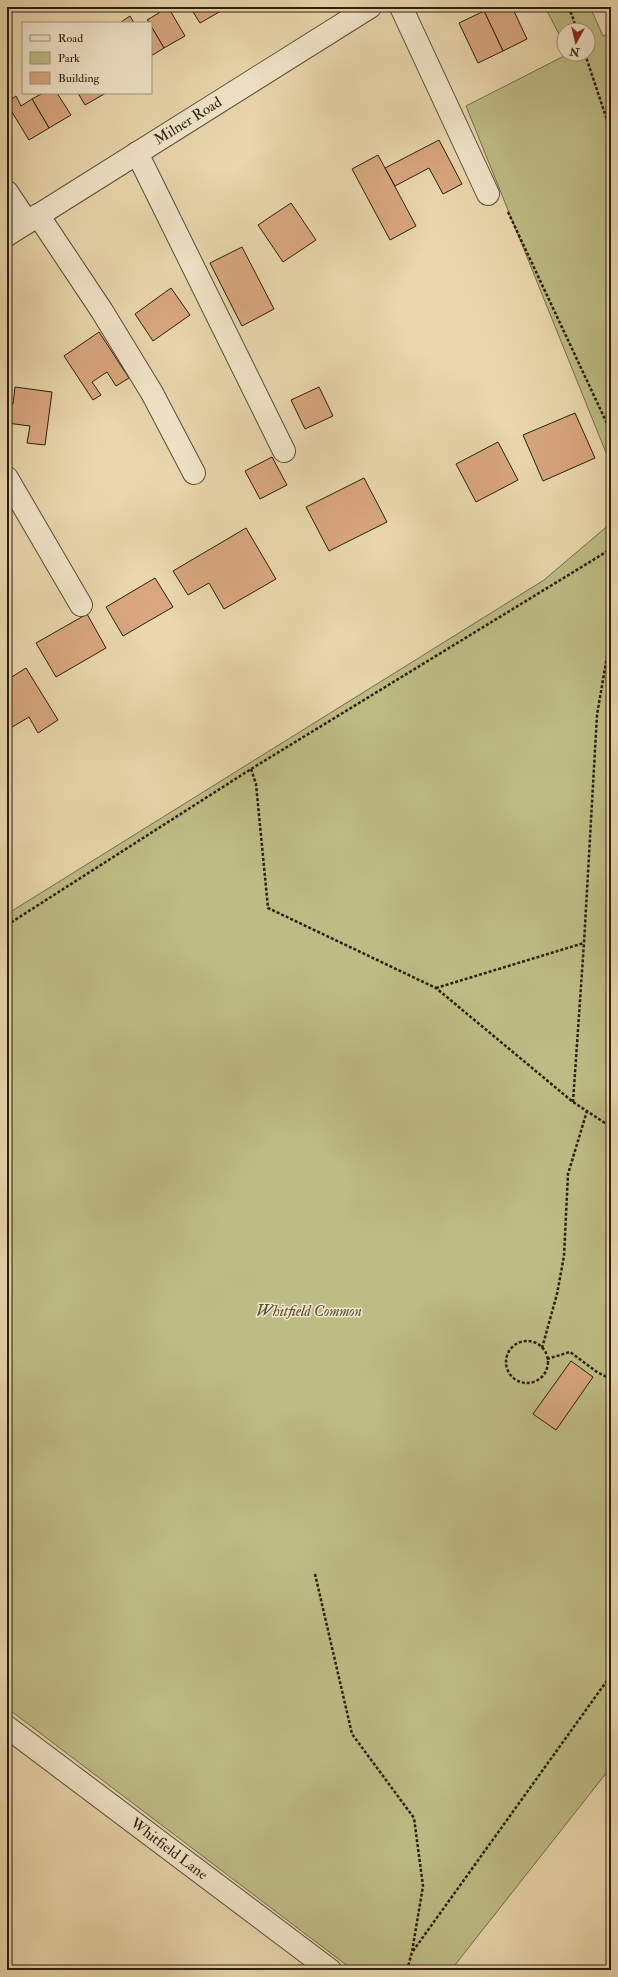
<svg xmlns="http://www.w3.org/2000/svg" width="618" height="1977" viewBox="0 0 618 1977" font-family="'IM FELL Double Pica',serif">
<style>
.green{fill:#bebc85;stroke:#746e4a}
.building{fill:#d9a77f;stroke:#2a1f0e}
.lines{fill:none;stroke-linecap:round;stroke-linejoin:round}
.minor-casing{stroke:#5a4d36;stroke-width:24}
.path{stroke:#2a1f0e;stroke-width:2.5;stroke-dasharray:3 2;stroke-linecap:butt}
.minor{stroke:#f1e5ca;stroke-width:22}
.labels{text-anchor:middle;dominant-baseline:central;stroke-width:3;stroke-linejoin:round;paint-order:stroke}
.street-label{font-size:15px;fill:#2a1f0e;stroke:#f1e5ca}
.park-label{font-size:15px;font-style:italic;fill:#564e32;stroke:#f1e5ca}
</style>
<rect width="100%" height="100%" fill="#ead7ad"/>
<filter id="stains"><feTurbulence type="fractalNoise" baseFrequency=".005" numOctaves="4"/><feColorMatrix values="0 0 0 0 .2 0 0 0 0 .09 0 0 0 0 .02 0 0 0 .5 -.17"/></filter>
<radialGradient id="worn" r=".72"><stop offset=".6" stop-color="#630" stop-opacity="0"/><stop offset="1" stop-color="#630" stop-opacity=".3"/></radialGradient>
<g class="green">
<path d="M545,7H590L603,36L611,32V465L466,106L568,54H588V30H564V44Z"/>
<path d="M611,523V1767L451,1970H353L7,1708V914L544,580Z"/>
</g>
<g class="building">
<path d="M156,7H168L185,36L164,48L151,26V23L147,20L159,13Z"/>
<path d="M190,7H219L221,11L200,23Z"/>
<path d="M493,7H512L527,39L503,51L484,11Z"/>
<path d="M484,11L503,51L478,63L459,23Z"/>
<path d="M130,16L134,23H121V22Z"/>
<path d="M151,26L164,48L151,56Z"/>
<path d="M43,93H57L71,115L49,128L32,99Z"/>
<path d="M78,93H106L85,105Z"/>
<path d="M16,96L21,106L32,99L49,128L29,140L7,104V102Z"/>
<path d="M439,140L462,184L443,194L429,168L395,186L385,168Z"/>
<path d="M378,155L416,226L390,240L352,169Z"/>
<path d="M291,203L316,240L283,262L258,225Z"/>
<path d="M242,247L274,309L242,326L210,263Z"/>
<path d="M171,288L190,315L153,341L135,314Z"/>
<path d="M99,332L129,378L116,386L107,372L92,382L101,395L93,400L64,356Z"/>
<path d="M15,387L52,392L45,445L27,443L30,426L7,423V403L13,404Z"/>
<path d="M319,387L333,416L305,429L291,400Z"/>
<path d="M575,413L595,458L543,481L523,435Z"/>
<path d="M498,442L518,480L476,502L456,464Z"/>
<path d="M272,457L287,485L260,499L245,471Z"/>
<path d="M364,478L387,522L329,551L306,507Z"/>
<path d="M246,528L276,579L224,609L209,583L188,595L173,571Z"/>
<path d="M155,578L173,607L123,636L106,607Z"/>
<path d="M87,614L106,648L56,677L36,643Z"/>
<path d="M26,668L58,720L38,733L29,717L7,730V680Z"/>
<path d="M571,1361L593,1377L556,1430L533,1414Z"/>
</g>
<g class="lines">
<defs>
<g id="minor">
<path d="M401,7L488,194"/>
<path d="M137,153L284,451"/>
<path d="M7,192L27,222"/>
<path d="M38,215L102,311L152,393L194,473"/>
<path d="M7,235L370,7"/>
<path d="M7,478L81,605"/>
<path d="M7,1727L330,1970"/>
</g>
</defs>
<use href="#minor" class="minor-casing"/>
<g class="path">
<path d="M569,7L577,30"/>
<path d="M585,54L611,132"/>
<path d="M508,212L611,432"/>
<path d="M251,769L256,784L268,908L436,988L573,1102L611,1127"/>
<path d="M7,925L251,769L611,549"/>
<path d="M436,988L584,943"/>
<path d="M573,1102L584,943L597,715L611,633"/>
<circle cx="527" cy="1362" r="21"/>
<path d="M542,1348L557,1294L564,1256L568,1174L587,1111"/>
<path d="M547,1359L570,1352L597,1372L611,1379"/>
<path d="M315,1574L352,1734L414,1818L423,1886L412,1952L407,1970"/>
<path d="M413,1951L611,1675"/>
</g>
<use href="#minor" class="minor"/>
</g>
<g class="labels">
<g class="street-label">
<text transform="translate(188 121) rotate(-32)">Milner Road</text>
<text transform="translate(169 1849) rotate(37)">Whitfield Lane</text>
</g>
<g class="park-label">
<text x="309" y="1311">Whitfield Common</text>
</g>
</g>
<rect width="618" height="1977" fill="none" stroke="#ead7ad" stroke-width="24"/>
<rect x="8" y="8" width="602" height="1961" fill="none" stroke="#2a1f0e" stroke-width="2"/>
<rect x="12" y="12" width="594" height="1953" fill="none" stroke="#2a1f0e"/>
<rect x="22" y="22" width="130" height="72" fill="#f1e5ca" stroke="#a1967f"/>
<rect x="30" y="35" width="20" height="6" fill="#f1e5ca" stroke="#a1967f"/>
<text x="58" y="42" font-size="12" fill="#2a1f0e">Road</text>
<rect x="30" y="52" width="20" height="12" fill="#bebc85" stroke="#a1967f"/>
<text x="58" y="62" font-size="12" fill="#2a1f0e">Park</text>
<rect x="30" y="72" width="20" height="12" fill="#d9a77f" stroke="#a1967f"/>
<text x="58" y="82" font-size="12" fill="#2a1f0e">Building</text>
<g transform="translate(576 42) rotate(188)"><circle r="19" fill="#f1e5ca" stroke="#a1967f"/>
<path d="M0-3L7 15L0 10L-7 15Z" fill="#8f2418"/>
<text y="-6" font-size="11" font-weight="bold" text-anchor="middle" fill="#2a1f0e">N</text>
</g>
<rect width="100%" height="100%" filter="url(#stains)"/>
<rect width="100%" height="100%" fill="url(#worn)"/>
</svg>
